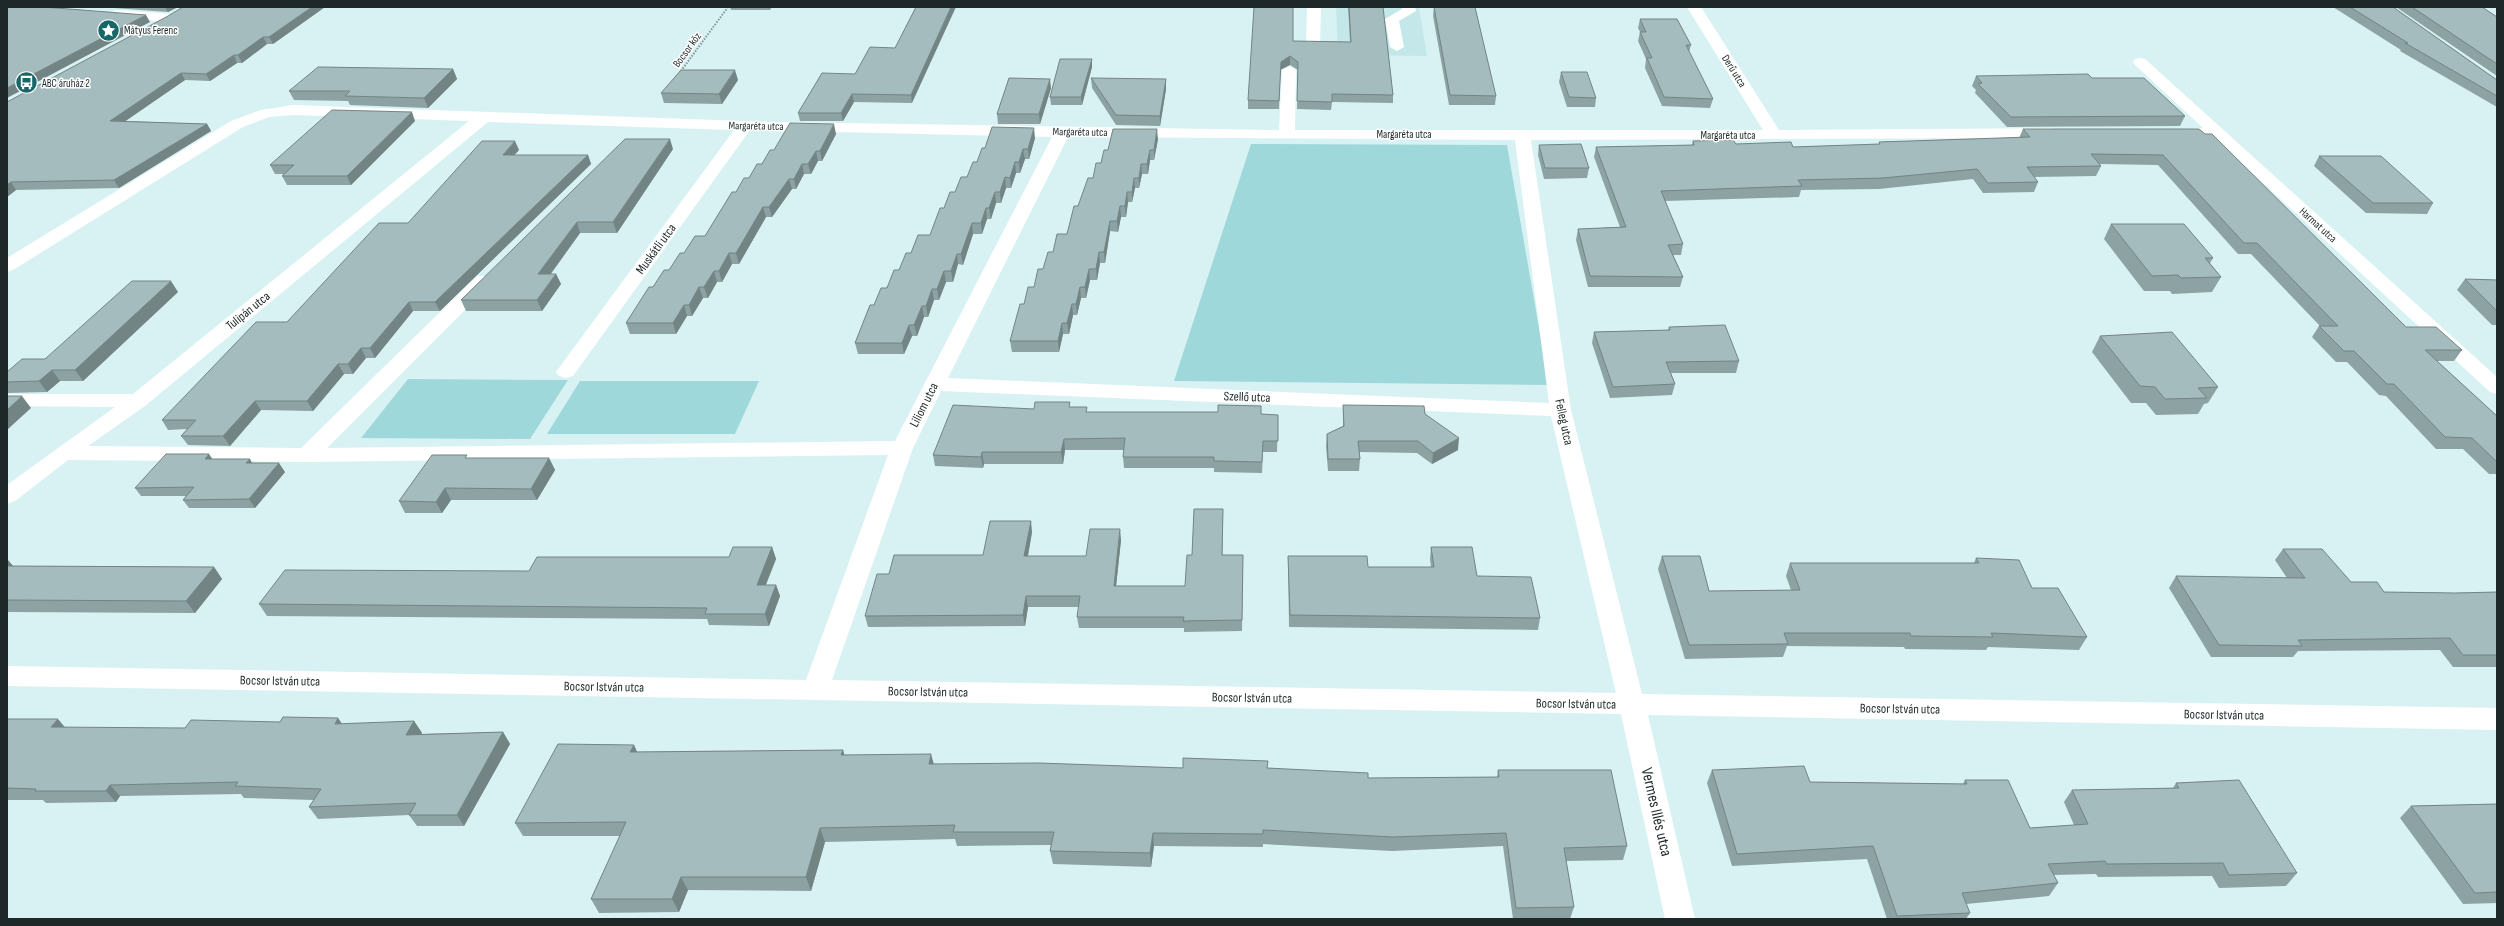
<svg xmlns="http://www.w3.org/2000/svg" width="2504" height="926" viewBox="0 0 2504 926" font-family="'Sofia Sans Condensed',sans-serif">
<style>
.built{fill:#c4e8e9}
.green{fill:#9fd8da}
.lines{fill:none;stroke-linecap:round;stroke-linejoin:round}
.path{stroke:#849697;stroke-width:2;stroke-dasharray:1.5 1.5;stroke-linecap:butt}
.minor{fill:#fff;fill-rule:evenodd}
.wall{fill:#8da2a3}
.shaded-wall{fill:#738484}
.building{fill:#a4bcbd;stroke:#738484}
.labels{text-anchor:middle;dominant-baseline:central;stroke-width:3;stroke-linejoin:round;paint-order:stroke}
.far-poi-label{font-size:11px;fill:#1e2828;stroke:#fff;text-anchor:start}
.far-street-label{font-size:11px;fill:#1e2828;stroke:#fff}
.street-label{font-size:13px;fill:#1e2828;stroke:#fff}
.near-street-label{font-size:16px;fill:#1e2828;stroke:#fff}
</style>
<rect width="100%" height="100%" fill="#d8f2f3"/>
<path class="built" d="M1336,7H1419L1427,56L1338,55Z"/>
<g class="green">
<path d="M1251,144L1507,145L1549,385L1174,381Z"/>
<path d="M408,379L568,380L530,439L361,438Z"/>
<path d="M580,381H759L735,434H547Z"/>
</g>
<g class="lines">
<path class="path" d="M681,71L728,7"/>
<g class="minor">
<path d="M1307,7H1321L1320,46L1313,50L1306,46Z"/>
<path d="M1401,7H1415L1416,11L1399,21L1404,47L1397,51L1390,47L1385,19L1402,9Z"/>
<path d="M1687,7H1701L1779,130L2052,128L2060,133L2052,138L1531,140L1571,410L1642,694L2497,708V730L1648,715L1695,919H1665L1621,714L7,686V666L806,680L888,455L307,462L68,460L15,501L7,504V485L115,407L7,406V394H133L469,121L293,115L269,117L243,127L13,270L7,272V258L231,121L261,110L293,105L774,122L1279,130L1282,70L1289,66L1296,70L1295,130H1763ZM488,122L734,130L556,372L559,376L566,378L573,376L750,130L1052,137L895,441L327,448L491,284L493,280L491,276H477L301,448L88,446L145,406ZM1068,137L1515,140L1549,403L948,378ZM941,391L1551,416L1616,693L832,680L913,448Z"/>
<path d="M118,10L171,14L178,18L171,22L113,17L111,14L113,11Z"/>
<path d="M2140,58L2145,59L2497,377V394L2490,392L2213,137L2168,136L2166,133L2168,130L2203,128L2135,65L2133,62L2135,59Z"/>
</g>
</g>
<g class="wall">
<path d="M100,7H178L168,12Z"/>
<path d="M325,7L273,44H267L242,63H237L210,81L185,80L125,121L207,124L211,131L119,188L16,190L7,197V102Z"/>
<path d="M730,7H772L770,10H731Z"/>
<path d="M916,7L912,103L854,102L843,121H800L798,113L855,74L895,48Z"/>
<path d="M1005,7H1044L1043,8Z"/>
<path d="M1348,7H1383L1393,95V103L1332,102L1331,110L1297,109L1298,70L1290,65L1280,70L1279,109H1248V100L1293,41L1350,42Z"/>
<path d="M1434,7L1496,96L1495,105H1449L1433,16Z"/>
<path d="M2333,7H2393L2497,80V107L2400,51L2401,50Z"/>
<path d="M2396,7H2482L2497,17V76Z"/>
<path d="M1640,19L1691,45L1689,52L1713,99L1710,108L1662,106L1645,68L1646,59L1638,41L1640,32L1638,28Z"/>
<path d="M1092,59V67L1082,105H1051L1050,97Z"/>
<path d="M453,69L457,79L428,108L350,105L348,101L294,100L289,91Z"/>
<path d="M1561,72L1596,98L1595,107H1567L1559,82Z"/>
<path d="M1976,76L2092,78L2185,116L2180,126L2007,127L1975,93L1976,90L1972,86Z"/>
<path d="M1091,78L1166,89L1160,126L1116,125L1092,88Z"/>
<path d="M738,80L722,104L664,103L661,93Z"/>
<path d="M1051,88L1040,124H998L997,114Z"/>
<path d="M415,121L351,185H287L282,176L284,174H275L270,165Z"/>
<path d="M2023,129H2199L2406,327L2462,350L2454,361H2437L2497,416V474H2489L2463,449H2436L2386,396L2379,395L2347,362H2336L2312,337L2319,326H2320L2251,254H2238L2158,165L2100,164L2101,166L2096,176L2034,177L2038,182L2034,192L1983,193L1973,179L1879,189L1801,190L1799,197L1665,201L1683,244L1681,255H1673L1683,277L1680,287H1588L1576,240L1578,229L1620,227L1594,157L1596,147L1692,145L1693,141L1736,144L1793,147L1879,144V142L2019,138Z"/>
<path d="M836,134L822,161H818L811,174H804L796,189H792L772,217H766L739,264H732L722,282H717L708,298H703L692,316H687L676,334H630L626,323L653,287L684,253L705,236L736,192L774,150Z"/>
<path d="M1035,138L1029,159H1025L1020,173H1016L1011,188H1006L1001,203H996L991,219H987L982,234H973L963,265L958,264L953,282H946L939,300H934L928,317H924L917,336H912L904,354H858L855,343L874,305L911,253L930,235L944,208L955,192L967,177L985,148Z"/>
<path d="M1158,139L1154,160H1150L1148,174H1142L1139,188H1135L1132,202H1128L1126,217H1121L1118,232L1110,231L1105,263H1100L1097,280H1090L1086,298H1081L1077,315H1073L1069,334H1063L1059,352H1012L1010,341L1024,304L1053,252L1067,234L1078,206L1108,150Z"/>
<path d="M1539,145L1589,168L1587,178L1544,179L1538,155Z"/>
<path d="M673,149L617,233H580L551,274H556L561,284L542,311H466L461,300Z"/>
<path d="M519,150L514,155H588L591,164L440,311H413L375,358H366L353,374H344L313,411L261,410L230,446L188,445L181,436L187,429L168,430L162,420L287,322L408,223Z"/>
<path d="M2319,156L2433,203L2427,214L2366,213L2314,166Z"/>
<path d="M2111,224L2213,258L2210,263L2221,277L2212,292L2172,294L2170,291H2144L2104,239Z"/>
<path d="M2465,279L2497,280V325H2492L2457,290Z"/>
<path d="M178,292L83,381H60L47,392L7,393V372L45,359Z"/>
<path d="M1669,327L1739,361L1736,373H1671L1675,384L1672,395L1610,398L1592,343L1594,332L1668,330Z"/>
<path d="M2100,336L2218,387L2208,403L2204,404L2198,414L2156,415L2146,403H2131L2092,352Z"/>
<path d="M1343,405L1425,414L1458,450L1432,464L1417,453L1359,452L1360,459L1359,471H1328L1326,446L1327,434L1343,426Z"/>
<path d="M1071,407L1087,412L1278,415L1277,452H1263L1262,473L1214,472V468H1124L1123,457L1124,450H1065L1063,464H984L983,468L935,466L933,455L1034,409Z"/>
<path d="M469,458H549L555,470L537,500H451L442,513H405L399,501Z"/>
<path d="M212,459L252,463L285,472L255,508H189L183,500L186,496H141L135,488Z"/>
<path d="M1223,509L1222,555H1243L1242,631L1184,632V628H1079L1077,617L1079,607H1028L1025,626L868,627L865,616L889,574L983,555L1032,532L1028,556H1086L1121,540L1116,586H1185L1192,555Z"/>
<path d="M772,547L776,559L766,585H776L780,596L769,626L709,625L707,619L267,616L259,604L529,571L729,557Z"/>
<path d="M1431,547L1540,618L1538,630L1289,627L1288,556L1368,567H1431L1430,559Z"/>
<path d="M2283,549L2351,582L2384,592L2455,593L2497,592V667H2453L2440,650L2298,651L2293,657H2211L2169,588L2176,576L2287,578L2275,560Z"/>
<path d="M1662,556L1709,591L1791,590L1786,576L1790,563H1974L1976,558L2032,588L2087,637L2079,650L1988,647L1986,650L1905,649L1904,647L1787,646L1783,657L1685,659L1658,569Z"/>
<path d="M7,559L13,566L214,567L222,579L195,613L7,612Z"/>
<path d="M338,718L342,724L414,721L422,733L421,734L503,732L510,744L464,826H417L409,815L318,819L309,807L314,800L244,798L241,794L120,796L116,802L46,803L43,800H7V719L65,728H185Z"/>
<path d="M634,745L637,752L843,750L844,755L934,764L1183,768H1268L1368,778L1497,777L1498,770L1627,846L1623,860L1566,861L1574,907L1570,919H1513L1503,846L1392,851L1263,844V847L1154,846L1151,867L1053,864L1050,851L1051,845L957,846L955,839L825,842L811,891L688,890L679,912L599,913L591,899L620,836H523L515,823Z"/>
<path d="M1712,770L1810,782L1963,784L1965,780L2030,828L2074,825L2064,802L2072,790L2173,788L2176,783L2297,873L2286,886L2219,888L2212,876L2098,877L2096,874L2054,875L2058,883L2049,896L1966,904L1970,913L1966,919H1887L1867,859L1732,866L1707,783Z"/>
<path d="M2497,804V903L2463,904L2400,818L2411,806Z"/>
</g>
<g class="shaded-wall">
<path d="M165,7H178L168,12Z"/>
<path d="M312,7H325L273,44L269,37Z"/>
<path d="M951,7H956L912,103L911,95Z"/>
<path d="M146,15L150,22L7,98V88Z"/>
<path d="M263,37L267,44L242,63L238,55Z"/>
<path d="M234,55L237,63L210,81L206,74Z"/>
<path d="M1290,56V65L1280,70L1279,109L1281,62Z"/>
<path d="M1092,59V67L1082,105L1081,97Z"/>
<path d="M453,69L457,79L428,108L424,98Z"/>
<path d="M735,70L738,80L722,104L719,94Z"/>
<path d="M181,73L185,80L114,129L110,121Z"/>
<path d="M1050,79L1051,88L1040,124L1039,114Z"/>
<path d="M1166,79V89L1160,126V116Z"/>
<path d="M852,94L854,102L843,121L841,113Z"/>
<path d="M412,112L415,121L351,185L347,176Z"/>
<path d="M207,124L211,131L119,188L114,180Z"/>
<path d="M834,124L836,134L822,161L820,151Z"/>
<path d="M1034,128L1035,138L1029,159L1028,149Z"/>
<path d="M1157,129L1158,139L1154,160V150Z"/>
<path d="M670,139L673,149L617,233L613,222Z"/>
<path d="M515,141L519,150L507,163L503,155Z"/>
<path d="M1023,149L1025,159L1020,173L1019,162Z"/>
<path d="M1150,150V160L1148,174L1147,164Z"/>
<path d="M816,151L818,161L811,174L808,164Z"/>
<path d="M588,155L591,164L440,311L435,302Z"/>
<path d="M1015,162L1016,173L1011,188L1010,178Z"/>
<path d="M802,164L804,174L796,189L794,179Z"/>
<path d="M1141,164L1142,174L1139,188V178Z"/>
<path d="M1005,177L1006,188L1001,203L1000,192Z"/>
<path d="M1134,178L1135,188L1132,202V192Z"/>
<path d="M789,179L792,189L772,217L769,207Z"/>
<path d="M11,182L16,190L7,197V185Z"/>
<path d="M995,192L996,203L991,219L989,208Z"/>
<path d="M1127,192L1128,202L1126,217L1125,206Z"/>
<path d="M1120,206L1121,217L1118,232L1117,221Z"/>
<path d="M763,207L766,217L739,264L736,253Z"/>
<path d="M986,208L987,219L982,234L981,223Z"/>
<path d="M1110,221V231L1105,263L1104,252Z"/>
<path d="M577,222L580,233L543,284L538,274Z"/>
<path d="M972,223L973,234L963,265L961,254Z"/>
<path d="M1099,252L1100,263L1097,280L1096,269Z"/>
<path d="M729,253L732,264L722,282L719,271Z"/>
<path d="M957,254L958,264L953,282L951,271Z"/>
<path d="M1089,269L1090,280L1086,298L1085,287Z"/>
<path d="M714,271L717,282L708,298L704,287Z"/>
<path d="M944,271L946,282L939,300L937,289Z"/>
<path d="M556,274L561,284L542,311L537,300Z"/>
<path d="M171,281L178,292L83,381L75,370Z"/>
<path d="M699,287L703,298L692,316L689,305Z"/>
<path d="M1080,287L1081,298L1077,315L1076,304Z"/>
<path d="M932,289L934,300L928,317L926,306Z"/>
<path d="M409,302L413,311L375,358L370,348Z"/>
<path d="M1072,304L1073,315L1069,334L1067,323Z"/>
<path d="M684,305L687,316L676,334L673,323Z"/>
<path d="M922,306L924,317L917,336L914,325Z"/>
<path d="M1062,323L1063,334L1059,352L1058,341Z"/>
<path d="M909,325L912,336L904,354L902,343Z"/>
<path d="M361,348L366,358L353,374L348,364Z"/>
<path d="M338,364L344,374L313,411L307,401Z"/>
<path d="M52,370L60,381L47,392L39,381Z"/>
<path d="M22,396L31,408L7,430V410Z"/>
<path d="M255,401L261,410L230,446L223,436Z"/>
<path d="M1459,438L1458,450L1432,464L1433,453Z"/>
<path d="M1064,439L1065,450L1063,464L1061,452Z"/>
<path d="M982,452L984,464L983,468L981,457Z"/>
<path d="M209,454L215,463L205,459Z"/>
<path d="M549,458L555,470L537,500L531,489Z"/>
<path d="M250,459L255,468L246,463Z"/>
<path d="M279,463L285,472L255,508L249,499Z"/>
<path d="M445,488L451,500L442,513L436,502Z"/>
<path d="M1223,509V520L1222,566V555Z"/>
<path d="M1031,521L1032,532L1026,566L1024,556Z"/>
<path d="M1120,529L1121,540L1115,596L1114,586Z"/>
<path d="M772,547L776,559L761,596L757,585Z"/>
<path d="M7,559L13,566L7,573Z"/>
<path d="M214,567L222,579L195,613L186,601Z"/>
<path d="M776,585L780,596L769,626L765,614Z"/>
<path d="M1026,596L1028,607L1025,626L1023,615Z"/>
<path d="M338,718L346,730L335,724Z"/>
<path d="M58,719L68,731L51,727Z"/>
<path d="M414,721L422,733L414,746L406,735Z"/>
<path d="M503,732L510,744L464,826L457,815Z"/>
<path d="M634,745L640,759L630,752Z"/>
<path d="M843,750L847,764L841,755Z"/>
<path d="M931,754L935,768L929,764Z"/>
<path d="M110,785L120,796L116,802L106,791Z"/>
<path d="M820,828L825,842L811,891L806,877Z"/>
<path d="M1153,833L1154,846L1151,867L1150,853Z"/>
<path d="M681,877L688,890L679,912L672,899Z"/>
</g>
<g class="building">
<path d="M7,7H43L146,15L7,88Z"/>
<path d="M183,7H312L269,37H263L238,55H234L206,74L181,73L110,121L207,124L114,180L11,182L7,185V102L168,16Z"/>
<path d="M916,7H951L911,95L852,94L841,113H798L822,73L855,74L870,47L895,48Z"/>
<path d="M1254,7H1293V41L1351,42L1349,7H1383L1393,95L1332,94V102L1297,101L1298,62L1290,56L1281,62L1279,101L1248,100Z"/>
<path d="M1434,7H1475L1496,96L1450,95Z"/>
<path d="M2350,7H2393L2497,80V96L2405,43H2408Z"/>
<path d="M2412,7H2482L2497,17V64Z"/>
<path d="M1640,19H1677L1691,45H1686L1713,99L1664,97L1647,58H1652L1640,32H1646Z"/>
<path d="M1060,59H1092L1081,97H1050Z"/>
<path d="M318,67L453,69L424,98L345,96L350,91H289Z"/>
<path d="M681,70H735L719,94L661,93Z"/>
<path d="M1561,72H1587L1596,98L1569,97Z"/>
<path d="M2088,74L2092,78H2144L2185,116L2011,117L1978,84L1982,83L1976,76Z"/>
<path d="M1009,78L1050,79L1039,114H997Z"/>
<path d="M1091,78L1166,79L1160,116L1116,115Z"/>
<path d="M332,110L412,112L347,176H282L294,165H270Z"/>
<path d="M790,123L834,124L820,151H816L808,164H802L794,179H789L769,207H763L736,253H729L719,271H714L704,287H699L689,305H684L673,323H626L649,287H653L664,270H669L680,253H684L695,236H705L732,192H736L744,178H749L757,164H762L770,150H774Z"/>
<path d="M992,127L1034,128L1028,149H1023L1019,162H1015L1010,178L1005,177L1000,192H995L989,208H986L981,223H972L961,254H957L951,271H944L937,289H932L926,306H922L914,325H909L902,343H855L870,305H874L881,288H887L894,270H899L906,253H911L918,235H930L940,208H944L950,192H955L961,177H967L973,162H977L982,148H985Z"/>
<path d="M1113,129H1157L1154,150H1150L1147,164H1141L1139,178H1134L1132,192H1127L1125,206H1120L1117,221H1110L1104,252H1099L1096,269H1089L1085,287H1080L1076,304H1072L1067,323H1062L1058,341H1010L1020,304H1024L1028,287H1034L1038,269H1043L1048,252H1053L1057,234H1067L1074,206H1078L1088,178H1093L1096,163H1101L1104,150H1108Z"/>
<path d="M2023,129H2199L2205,134H2212L2406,327H2436L2462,350H2425L2497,416V462L2472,438L2445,437L2394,384H2387L2354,351H2344L2319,326H2338L2257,243H2244L2163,155L2091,154L2101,166L2027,167L2038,182L1988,183L1977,169L1883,178L1798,180L1802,186L1661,191L1683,244L1668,245L1683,277L1590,276L1578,229L1626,227L1596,147L1694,145L1693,141L1733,140L1736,144L1791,142L1793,147L1880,144L1879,142L2030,137Z"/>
<path d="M625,139H670L613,222H577L538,274H556L537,300H461Z"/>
<path d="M482,141H515L503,155H588L435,302H409L370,348H361L348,364H338L307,401H255L223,436H181L196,420H162L256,322H287L379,223H408Z"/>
<path d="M1581,144L1589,168H1545L1539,145Z"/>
<path d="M2319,156H2381L2433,203H2373Z"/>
<path d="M2111,224H2184L2213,258H2205L2221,277L2181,278L2178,275L2152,276Z"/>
<path d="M2465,279L2497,280V311Z"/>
<path d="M132,281H171L75,370H52L39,381L7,382V372L22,359H45Z"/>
<path d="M1725,325L1739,361L1666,362L1675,384L1613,387L1594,332L1670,330L1669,327Z"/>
<path d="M2172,332L2218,387L2198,388L2207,398L2165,399L2155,387L2140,386L2100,336Z"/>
<path d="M7,396H22L7,410Z"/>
<path d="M1035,402H1070L1069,407H1087L1086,412H1218V405L1261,406V414L1278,415V441H1263L1262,462L1214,461V457H1123L1125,438L1064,439L1061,452H982L981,457L933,455L953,405L1034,409Z"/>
<path d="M1343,405L1424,406L1425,414L1459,438L1433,453L1418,441H1358L1360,459H1328L1327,434L1344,426Z"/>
<path d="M166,454H209L205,459H250L246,463H279L249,499L183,500L194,487L135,488Z"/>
<path d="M432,455H467L465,458H549L531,489L445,488L436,502L399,501Z"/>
<path d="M1194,509H1223L1222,555H1243L1242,620L1183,621L1184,617H1077L1080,596H1026L1023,615L865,616L877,574H889L894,555H983L990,521H1031L1024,556H1086L1090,529H1120L1114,586H1185L1187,555H1192Z"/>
<path d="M733,547H772L757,585H776L765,614H705L707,608L259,604L285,570L529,571L537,557H729Z"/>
<path d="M1431,547H1472L1477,576L1531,577L1540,618L1290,615L1288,556H1367L1368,567H1434Z"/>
<path d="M2283,549H2322L2351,582H2377L2384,592L2455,593L2497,592V655H2463L2450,638L2298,640L2302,646L2219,645L2176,576L2305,578Z"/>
<path d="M1662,556H1700L1709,591L1800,590L1790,563H1979L1976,558L2019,560L2032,588H2058L2087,637L1991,633L1993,637L1911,636L1910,633H1784L1788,644L1689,645Z"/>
<path d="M7,566L214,567L186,601L7,600Z"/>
<path d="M283,717L338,718L335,724L414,721L406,735L503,732L457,815H409L416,803L309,807L321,789L235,786L238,782L110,785L106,791H35L36,789L7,788V719H58L51,727L185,728L191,720L280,722Z"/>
<path d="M558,744L634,745L630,752L843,750L841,755L931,754L929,764L1039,763L1183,768V758L1268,761L1267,768L1368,773V778L1499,777L1498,770H1611L1627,846L1564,848L1574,907L1516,908L1506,833L1393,837L1263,830V834L1153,833L1150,853L1050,851L1054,832H953L955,825L820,828L806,877H681L672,899H591L626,822L515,823Z"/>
<path d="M1804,766L1810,782L1967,784L1965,780H2008L2030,828L2088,824L2072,790L2179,788L2176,783L2239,780L2297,873L2229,875L2223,863L2107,864L2105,861L2048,864L2058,883L1962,893L1970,913L1897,916L1873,846L1737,854L1712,770Z"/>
<path d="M2497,804V892L2475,893L2411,806Z"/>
</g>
<defs>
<symbol id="sight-disc" viewBox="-11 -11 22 22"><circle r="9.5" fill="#176668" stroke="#fff"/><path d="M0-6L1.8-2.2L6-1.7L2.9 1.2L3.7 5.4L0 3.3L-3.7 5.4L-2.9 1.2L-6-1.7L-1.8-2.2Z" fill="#fff"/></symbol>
<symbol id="bus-disc" viewBox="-11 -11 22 22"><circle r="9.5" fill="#176668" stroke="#fff"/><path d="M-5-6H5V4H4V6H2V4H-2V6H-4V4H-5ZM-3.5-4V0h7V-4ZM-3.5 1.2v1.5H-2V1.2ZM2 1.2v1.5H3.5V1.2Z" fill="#fff"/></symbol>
</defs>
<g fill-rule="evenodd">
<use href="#sight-disc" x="96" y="18" width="25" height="25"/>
<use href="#bus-disc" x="14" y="70" width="25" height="25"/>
</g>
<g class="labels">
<g class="far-poi-label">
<text x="124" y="30">Mátyus Ferenc</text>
<text x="42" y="83">ABC áruház 2</text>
</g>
<g class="far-street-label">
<text transform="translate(687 50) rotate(-54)">Bocsor köz</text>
<text transform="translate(1734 71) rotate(58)">Derű utca</text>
<text transform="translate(756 126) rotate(1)">Margaréta utca</text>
<text transform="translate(1080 132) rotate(1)">Margaréta utca</text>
<text x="1404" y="134">Margaréta utca</text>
<text x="1728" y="135">Margaréta utca</text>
<text transform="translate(2318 225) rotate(42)">Harmat utca</text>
</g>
<g class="street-label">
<text transform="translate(656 249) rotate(-54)">Muskátli utca</text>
<text transform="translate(248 311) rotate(-39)">Tulipán utca</text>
<text transform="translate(1247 397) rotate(2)">Szellő utca</text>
<text transform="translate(924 405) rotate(-63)">Liliom utca</text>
<text transform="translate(1564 422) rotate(78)">Felleg utca</text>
<text transform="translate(280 681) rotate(1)">Bocsor István utca</text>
<text transform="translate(604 687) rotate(1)">Bocsor István utca</text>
<text transform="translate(928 692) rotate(1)">Bocsor István utca</text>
<text transform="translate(1252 698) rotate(1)">Bocsor István utca</text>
<text transform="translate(1576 704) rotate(1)">Bocsor István utca</text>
<text transform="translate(1900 709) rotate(1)">Bocsor István utca</text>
<text transform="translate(2224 715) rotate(1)">Bocsor István utca</text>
</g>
<g class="near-street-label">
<text transform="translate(1656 812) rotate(77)">Vermes Illés utca</text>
</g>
</g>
<rect width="2504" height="926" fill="none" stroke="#1e2828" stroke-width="16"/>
</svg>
